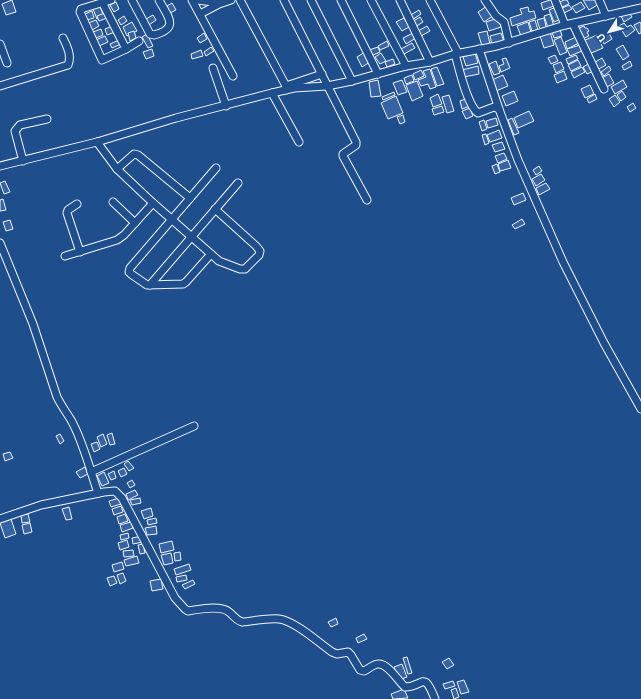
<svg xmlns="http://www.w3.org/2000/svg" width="641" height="699" viewBox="0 0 641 699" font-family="'Zilla Slab',serif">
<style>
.building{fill:#3563a3;stroke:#f2f6ff}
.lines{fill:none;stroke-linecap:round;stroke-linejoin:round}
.minor-casing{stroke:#f2f6ff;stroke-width:9}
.minor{stroke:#1f4e8c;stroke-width:7}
</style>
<rect width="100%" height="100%" fill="#1f4e8c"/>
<g class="building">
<path d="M12,0L16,12L6,15L2,4Z"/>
<path d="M550,0H552L554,6L543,10L541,3Z"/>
<path d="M564,0H567L569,4L560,8L558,3Z"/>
<path d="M583,0H597L599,4L589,10Z"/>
<path d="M116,2L119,9L114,12L110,5Z"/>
<path d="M581,2L585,8L576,13L572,7Z"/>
<path d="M172,3L176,10L170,13L167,6Z"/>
<path d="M569,5L572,9L562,14L560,9Z"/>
<path d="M100,6L104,17L97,19L93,9Z"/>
<path d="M487,6L493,16L484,22L478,12Z"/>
<path d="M528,7L529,12L534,11L536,18L512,26L510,18L522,14L520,9Z"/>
<path d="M556,7L561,19L554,22L549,10Z"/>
<path d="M419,10L421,14L412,20L409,16Z"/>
<path d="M92,11L94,18L87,20L85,14Z"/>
<path d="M629,12L632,17L624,22L621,16Z"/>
<path d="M105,13L107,18L99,21L97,16Z"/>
<path d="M550,14L554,26L548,28L544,16Z"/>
<path d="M153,15L156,20L149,25L146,19Z"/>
<path d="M124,16L127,21L121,25L118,20Z"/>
<path d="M420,17L423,22L415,27L412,22Z"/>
<path d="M404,18L409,27L402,31L396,22Z"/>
<path d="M498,18L501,27L489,31L486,22Z"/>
<path d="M544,18L547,30L541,32L537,20Z"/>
<path d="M96,20L99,26L92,30L88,23Z"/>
<path d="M535,20L538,30L532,31L529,22Z"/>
<path d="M132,22L137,31L127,36L123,27Z"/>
<path d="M528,22L531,32L521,36L517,26Z"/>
<path d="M640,22L641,24V33L639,34L634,25Z"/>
<path d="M624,23L627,27L631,25L635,30L626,37L619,26Z"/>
<path d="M113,26L115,32L107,35L105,29Z"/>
<path d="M427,26L430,31L421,36L418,31Z"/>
<path d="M584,26L585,28H587L589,31L587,32L589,36L582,39L577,29Z"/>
<path d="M101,29L103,35L96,38L93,32Z"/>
<path d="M560,29L562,36L554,38L552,32Z"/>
<path d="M134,31L136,38L130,41L128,33Z"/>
<path d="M487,31L490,44L482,46L478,33Z"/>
<path d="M550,32L554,45L544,48L540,36Z"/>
<path d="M204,33L207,39L200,43L197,38Z"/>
<path d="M413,33L416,38L406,44L403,38Z"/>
<path d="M501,33L504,42L492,45L490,36Z"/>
<path d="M609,33L612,39L604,44L601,37Z"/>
<path d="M147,34L153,46L148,48L142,37Z"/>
<path d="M597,35L603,48L589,54L583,41Z"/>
<path d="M105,36L108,42L99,46L96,40Z"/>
<path d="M561,37L567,52L560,55L554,40Z"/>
<path d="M576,37L579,43L567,49L565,42Z"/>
<path d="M119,40L121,44L112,48L110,44Z"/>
<path d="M387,41L389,46L380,50L378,46Z"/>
<path d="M412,43L415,48L404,54L401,49Z"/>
<path d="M580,45L582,51L570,56L567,49Z"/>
<path d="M623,45L629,56L623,60L616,49Z"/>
<path d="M211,47L214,51L206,56L204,52Z"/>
<path d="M378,47L380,52L371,56L369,50Z"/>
<path d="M152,49L154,56L146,59L143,52Z"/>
<path d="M201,50L203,56L192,59L191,54Z"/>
<path d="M365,52L370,62L362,67L357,57Z"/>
<path d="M381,53L386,61L380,64L375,57Z"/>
<path d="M475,53L478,63L466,66L463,57Z"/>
<path d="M555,55L558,61L551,64L548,58Z"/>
<path d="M576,55L578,59L568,64L566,59Z"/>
<path d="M506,58L510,68L501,72L499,66L504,64L502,59Z"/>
<path d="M602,58L606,65L595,71L592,64Z"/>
<path d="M393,59L395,64L387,67L385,62Z"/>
<path d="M578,60L581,66L571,71L568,65Z"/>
<path d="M496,61L500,73L494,75L489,64Z"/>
<path d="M630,61L632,66L624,70L622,66Z"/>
<path d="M561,62L564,69L556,73L553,65Z"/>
<path d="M590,63L594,71L587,74L583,67Z"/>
<path d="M478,66L479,74L464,77L462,70Z"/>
<path d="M609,66L611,70L604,76L601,72Z"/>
<path d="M437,67L444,84L437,86L431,69Z"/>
<path d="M582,67L585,72L574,78L571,72Z"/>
<path d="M430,69L436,87L430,89L428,84L421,86L418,80L426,77L423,71Z"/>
<path d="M421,70L424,76L415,80L413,74Z"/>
<path d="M564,71L567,79L557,83L554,75Z"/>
<path d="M609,74L614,83L607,87L602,78Z"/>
<path d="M412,75L414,81L406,84L404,78Z"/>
<path d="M503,75L508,86L496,91L492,80Z"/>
<path d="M378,80L381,96L371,97L369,82Z"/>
<path d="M402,80L407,92L398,95L393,83Z"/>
<path d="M623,80L627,87L615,94L611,87Z"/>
<path d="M417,81L423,96L412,101L406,85Z"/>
<path d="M590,85L594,94L585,98L581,89Z"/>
<path d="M514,91L518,101L506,106L502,96Z"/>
<path d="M622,91L626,97L621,101L617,95Z"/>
<path d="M394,92L395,95L383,100L382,97Z"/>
<path d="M438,94L442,104L433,107L430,98Z"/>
<path d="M595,94L597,99L589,103L587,99Z"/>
<path d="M449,95L454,111L447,113L442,97Z"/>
<path d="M615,95L620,102L614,107L609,99Z"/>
<path d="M396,96L403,113L388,119L381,103Z"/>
<path d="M468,98L470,106L462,109L460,101Z"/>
<path d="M633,103L636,108L630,112L627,107Z"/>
<path d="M442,106L444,112L434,115L432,109Z"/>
<path d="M470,108L473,116L466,119L462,111Z"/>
<path d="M529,111L534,121L518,128L514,118Z"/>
<path d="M403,115L405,122L400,124L397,117Z"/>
<path d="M496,118L498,125L488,128L486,121Z"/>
<path d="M512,118L519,133L514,135L508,120Z"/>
<path d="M484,120L487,129L482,131L479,122Z"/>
<path d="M499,130L502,138L490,142L487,135Z"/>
<path d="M486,134L489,143L485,145L482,135Z"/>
<path d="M502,142L505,149L495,152L492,145Z"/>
<path d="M504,153L507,159L498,163L495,156Z"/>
<path d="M508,160L511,168L500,171L498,164Z"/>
<path d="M497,164L500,172L495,174L492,166Z"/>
<path d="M539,166L542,171L536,175L533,170Z"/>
<path d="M541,174L545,180L536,186L532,179Z"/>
<path d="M5,181L10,192L4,194L0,183Z"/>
<path d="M546,183L550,189L539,195L536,188Z"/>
<path d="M523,193L526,200L514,205L511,198Z"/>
<path d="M3,199L6,210L0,211V200Z"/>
<path d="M522,219L525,224L515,229L512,225Z"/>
<path d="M10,220L13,229L6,231L3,222Z"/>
<path d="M112,433L115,444L110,445L107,435Z"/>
<path d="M60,434L64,441L60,444L56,436Z"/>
<path d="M103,434L107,444L101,447L97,437Z"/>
<path d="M97,442L100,449L94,452L91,444Z"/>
<path d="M10,452L13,458L5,461L3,454Z"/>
<path d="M128,461L134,468L129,471L124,464Z"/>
<path d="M85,467L88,474L80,478L76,472Z"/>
<path d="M124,468L127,474L121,477L118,471Z"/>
<path d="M114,471L116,478L111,480L108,474Z"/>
<path d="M104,472L109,483L102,486L97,476Z"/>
<path d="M132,480L135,485L130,488L127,483Z"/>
<path d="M135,490L138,495L128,500L126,494Z"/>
<path d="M119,498L121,504L111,507L109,501Z"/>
<path d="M140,498L141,503L132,505L130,500Z"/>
<path d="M121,506L123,512L114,515L112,509Z"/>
<path d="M69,507L72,519L66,520L62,509Z"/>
<path d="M151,508L153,516L144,519L141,511Z"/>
<path d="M28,514L30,522L22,523L21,515Z"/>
<path d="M125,514L128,521L119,524L117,517Z"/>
<path d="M156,518L157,523L148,525L147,520Z"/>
<path d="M11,519L16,534L5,538L0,523Z"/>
<path d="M131,522L133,528L122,532L120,525Z"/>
<path d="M30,523L32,532L24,534L22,525Z"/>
<path d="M156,526L157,534L147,535L145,528Z"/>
<path d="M128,533L129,538L121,540L120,535Z"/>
<path d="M142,536L143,542L133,544L132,538Z"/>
<path d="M127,540L129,547L120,550L118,543Z"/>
<path d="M172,541L174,550L161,553L159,544Z"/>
<path d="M143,544L145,553L140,554L138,545Z"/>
<path d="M133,550L134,556L124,557L123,551Z"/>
<path d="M180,552L181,560L175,561L174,553Z"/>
<path d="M171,553L173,563L164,565L161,555Z"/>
<path d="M137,556L139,563L126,566L124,560Z"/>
<path d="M122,562L124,569L114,572L112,565Z"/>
<path d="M189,564L191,570L176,575L174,569Z"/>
<path d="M123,573L126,581L120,584L117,575Z"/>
<path d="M186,575L187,580L177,582L176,577Z"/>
<path d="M114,576L117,583L110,586L107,578Z"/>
<path d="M161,579L163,589L152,591L150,581Z"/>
<path d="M193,580L195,584L185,589L182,585Z"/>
<path d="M336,618L338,624L331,627L328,622Z"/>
<path d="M364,634L367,639L358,643L356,638Z"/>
<path d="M407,657L412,673L408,674L403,658Z"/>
<path d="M449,658L454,665L447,669L442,662Z"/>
<path d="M402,664L407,677L399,680L394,667Z"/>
<path d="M464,680L469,692L461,694L457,682Z"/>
<path d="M453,681L455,686L445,689L443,684Z"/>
<path d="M456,688L459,697L454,699L451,690Z"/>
<path d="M404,689L408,698L393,699L391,694Z"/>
</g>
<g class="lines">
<defs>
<g id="minor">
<path d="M132,0L150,34L154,35C180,28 168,17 159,0"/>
<path d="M192,0L233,76"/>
<path d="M197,0L222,3L231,0"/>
<path d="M240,0L286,86V90"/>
<path d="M284,0L356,142V145L343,154V156L367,200"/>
<path d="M311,0L352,81"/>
<path d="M341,0L378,74"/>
<path d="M371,0L406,66"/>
<path d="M400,0L430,62"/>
<path d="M430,0L458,53"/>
<path d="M485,0L496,16L504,22L509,43"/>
<path d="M555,0L565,25"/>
<path d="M599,0L606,16"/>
<path d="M102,2L126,49L102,60L80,12L81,9L111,0"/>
<path d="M200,14L221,3"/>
<path d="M573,24L604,89"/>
<path d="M0,44L7,63"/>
<path d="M126,49L139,41"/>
<path d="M479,49L499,109"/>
<path d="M455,54C459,68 467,105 478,113L494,107L499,109L518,160L563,262L604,343L641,409"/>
<path d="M213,68L226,106"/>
<path d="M0,86L68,65C72,56 67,46 63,38"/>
<path d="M286,86L322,74"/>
<path d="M272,93L299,142"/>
<path d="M97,142L117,169L153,203L219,261L240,269H245L259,255L260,251L256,246L215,209"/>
<path d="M23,161L15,131L20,125L47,119"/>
<path d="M0,166L97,142L176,118L272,93L294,88L327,86L352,81L406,66L430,62L455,54L497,46L565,25L641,8"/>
<path d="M117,169L134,154L138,155L190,198"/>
<path d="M113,202L135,223"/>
<path d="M77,204L68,210L67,213L80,252"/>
<path d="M0,243L33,324L57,397C61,405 66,412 71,420C83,441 90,470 98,493"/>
<path d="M211,254L186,282L183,284L147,285L131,274L129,272L130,268L216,168"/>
<path d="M65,256L117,240L124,235L153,203"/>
<path d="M150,285L238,183"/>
<path d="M91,472L194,426"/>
<path d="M0,519L41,505L104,492L115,491L122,498L175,598L185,609L188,611C199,609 221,605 229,612C234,616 236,620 242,622C254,621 267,618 279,619C295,621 319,643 332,652L337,654L348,652L351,655L360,670L364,671C368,669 374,664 378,664C388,663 398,681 405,687C424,687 423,669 435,699"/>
</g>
</defs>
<use href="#minor" class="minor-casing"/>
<use href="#minor" class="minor"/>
</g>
<g transform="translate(609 32) rotate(234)" stroke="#1f4e8c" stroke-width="3" paint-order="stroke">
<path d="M0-3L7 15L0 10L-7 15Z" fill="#f2f6ff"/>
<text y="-6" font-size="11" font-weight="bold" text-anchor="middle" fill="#f2f6ff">U</text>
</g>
</svg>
